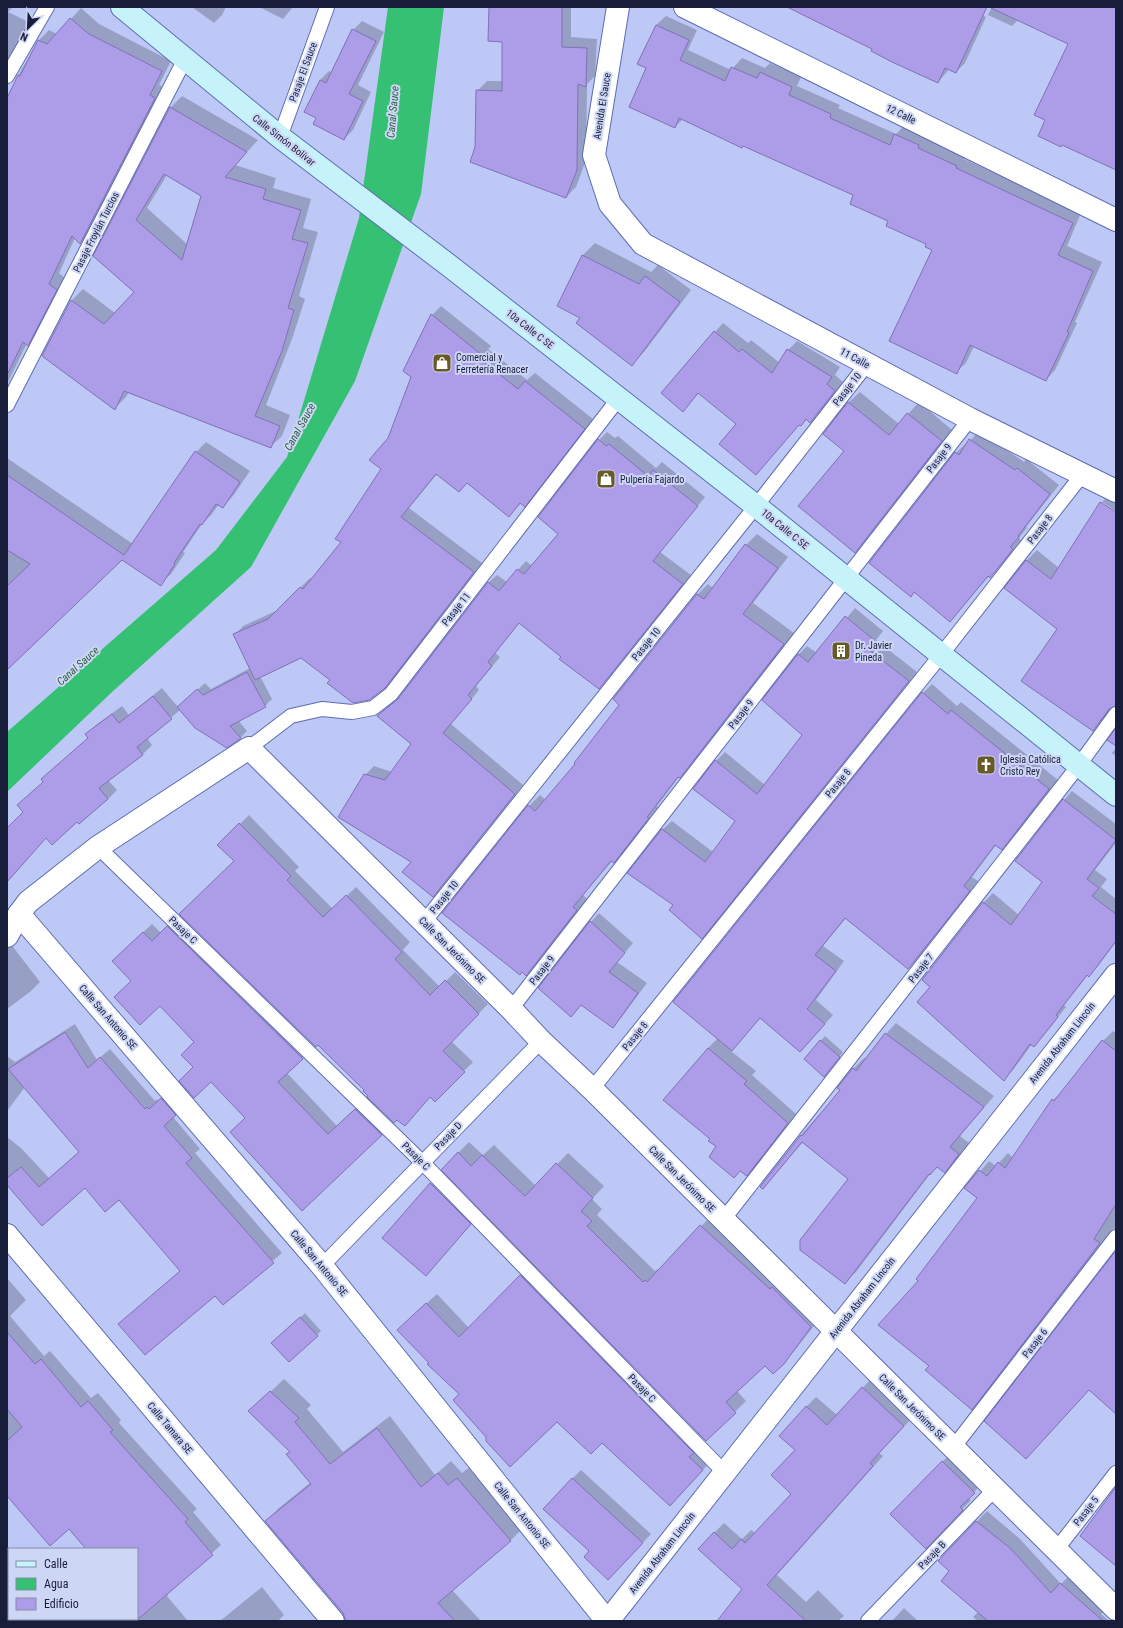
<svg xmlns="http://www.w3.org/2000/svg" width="1123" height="1628" viewBox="0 0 1123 1628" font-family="'Roboto Condensed',sans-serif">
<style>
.water{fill:#35c073}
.shadow{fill:#0003;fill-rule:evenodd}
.building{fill:#ad9ce8;stroke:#8270b8;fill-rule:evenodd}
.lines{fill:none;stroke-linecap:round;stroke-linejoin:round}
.lane-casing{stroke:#5f6db2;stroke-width:16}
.street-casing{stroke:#5f6db2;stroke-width:24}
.secondary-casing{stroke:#5f6db2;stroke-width:24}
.lane{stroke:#fff;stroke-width:14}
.street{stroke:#fff;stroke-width:22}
.secondary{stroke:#c6f2fa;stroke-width:22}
.labels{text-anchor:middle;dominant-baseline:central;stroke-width:4;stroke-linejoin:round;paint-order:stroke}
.street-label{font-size:10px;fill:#181d3a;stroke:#ced6f5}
.poi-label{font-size:10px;fill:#181d3a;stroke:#ced6f5;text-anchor:start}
.water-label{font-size:11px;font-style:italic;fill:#2b5e3e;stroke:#ced6f5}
</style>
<rect width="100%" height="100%" fill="#bdc8f6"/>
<path class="water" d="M388,7H444L421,194L355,381L251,567L112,692L7,792V732L216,550L287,457L359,218Z"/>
<g class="shadow">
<path d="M7,7H13L8,12L31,23L15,51L7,59Z"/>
<path d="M192,7H226L222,15L214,23Z"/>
<path d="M259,7H293L283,19Z"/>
<path d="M490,7H571V37L597,39L595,76L587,84L586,160L576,187L566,197L476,148L477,91L487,81H503V41Z"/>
<path d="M795,7H965L986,17L965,63L956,72L949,69L946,73L938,82Z"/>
<path d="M992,7H1116V169L1046,120L1069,44L1018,20L1012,26L988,15Z"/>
<path d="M81,8L99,24L171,61L159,85L165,88L90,233L80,243L75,238L59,273L66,279L38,334L28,344L27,343L7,384V100L19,74L38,41L49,30L57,34Z"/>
<path d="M666,16L697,30L688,50L731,70L742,58L765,68L770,63L801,77L797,86L840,105L838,108L896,134L905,125L928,136L927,139L966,156L964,159L1081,213L1067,246L1102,262L1075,322L1077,323L1055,370L1046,380L974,346L966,363L956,372L933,249L927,243L890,220L855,195L683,119L675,127L648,68L639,64L656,25Z"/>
<path d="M362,21L384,32L358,85L371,92L353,130L344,139L318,118L320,80L329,71L332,73L353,30Z"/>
<path d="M182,96L258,140L235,165L276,178L273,188L311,199L303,228L318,232L299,296L305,299L292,339L266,405L290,415L282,436L270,447L129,392L126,397L115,408L43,356L72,300L83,289L115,313L135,292L95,256L171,107ZM167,175L202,196L188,245L147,208Z"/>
<path d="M595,243L651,272L658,265L691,290L644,352L632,364L582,318L558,305L583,255Z"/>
<path d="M441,306L491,346L488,349L527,380L535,373L593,419L533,497L524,505L521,503L509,515L468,482L459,491L437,474L409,508L482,563L394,678L384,687L331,680L302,656L260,676L272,699L265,706L238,720L247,731L240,738L180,710L147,738L152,745L143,754L108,780L117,790L108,799L78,821L46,837L7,882V830L24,812L44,781L42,779L89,738L87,735L96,725L122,706L129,715L162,688L178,707L205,683L211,689L250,668L235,635L243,626L278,610L310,578L311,580L342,542L382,469L389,439L413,377L432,315Z"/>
<path d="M723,323L748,343L751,340L780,363L788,350L797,341L840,367L835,375L843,382L819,412L810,421L807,419L801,425L800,424L756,474L738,424L699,393L683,410L715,332Z"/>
<path d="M860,392L899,424L919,402L952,430L866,540L855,551L845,451L825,434L849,402Z"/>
<path d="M979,431L1024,462L1026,459L1059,485L1026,527L1027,528L1019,538L1021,540L999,568L990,577L989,576L950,621L915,591L911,595L956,453L965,444L966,445Z"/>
<path d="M607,432L615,438L618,436L656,468L662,462L705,497L660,552L691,575L607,679L599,688L520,622L495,653L500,657L476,686L479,690L451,724L523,785L441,888L433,896L365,775L374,766L392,772L412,744L378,715L402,695L488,583L497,575L507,582L526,561L532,566L560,534L599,440Z"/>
<path d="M206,442L250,471L233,496L223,506L219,504L212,514L202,524L183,552L185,553L171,574L160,584L122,558L7,669V458L133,544L196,452Z"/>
<path d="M1111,493L1116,496V511L1102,502V505L1116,514V705L1113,706L1103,720L1093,729L1058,629L1005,588L1027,560L1037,550L1059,568L1101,503Z"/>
<path d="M757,534L788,557L753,603L794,633L690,766L679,777L657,806L658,807L624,851L613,862L612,861L583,895L587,899L536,964L526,975L444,913L529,806L540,795L546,800L577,764L621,704L697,595L708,584L713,588L746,545Z"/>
<path d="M855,608L883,631L876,640L917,672L710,929L702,938L674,905L629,873L663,829L672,821L713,852L736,821L716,761L725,752L765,785L804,735L798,655L807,646L817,653Z"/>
<path d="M932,684L957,706L961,702L1058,780L1010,840L1001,849L996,845L972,877L978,881L917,959L908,968L846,918L823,946L844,961L816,1000L833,1015L809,1042L800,1051L761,1017L731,1051L756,1071L752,1075L796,1114L756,1166L747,1174L711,1138L708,1048L718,1038L923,693Z"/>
<path d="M1116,748V756L1112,753Z"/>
<path d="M1072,791L1116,824V843L1095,870L1107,879L1101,887L1116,899V942L1098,966L1088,975L1064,1005L1066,1007L1043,1036L1034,1045L1032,1044L1013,1070L1004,1079L932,987L923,980L984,902L993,893L1019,915L1043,882L1064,800Z"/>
<path d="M249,815L299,867L295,871L333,909L356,887L410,942L403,950L440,987L455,972L488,1004L451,1041L473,1062L435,1100L430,1096L366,1090L235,861L219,845Z"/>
<path d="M599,913L633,943L617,962L647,983L621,1018L612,1027L581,1005L571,1016L591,922Z"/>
<path d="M177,918L312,1049L287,1073L337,1126L364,1100L390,1125L302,1209L246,1118L211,1081L194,1067L195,1042L160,1005L132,981L122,952L152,924L161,933Z"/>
<path d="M7,939L40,982L31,991L7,1009Z"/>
<path d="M896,1023L994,1096L960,1136L969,1143L955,1161L945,1171L938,1166L930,1174L856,1272L845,1282L849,1179L803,1142L763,1188L801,1135L841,1090L838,1088L854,1068L864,1058L866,1059L886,1034Z"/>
<path d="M75,1024L97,1060L110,1049L155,1101L157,1099L158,1101L170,1089L184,1105L173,1117L200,1149L195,1153L282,1253L223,1303L216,1294L181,1271L119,1199L85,1187L42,1224L7,1185V1137L21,1148L49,1178L80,1151L25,1087L7,1111V1056L15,1062Z"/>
<path d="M1113,1031L1115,1033L1116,1031V1228L1112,1230L981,1399L972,1409L930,1366L919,1281L978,1198L966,1188L989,1161L996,1166L1008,1153L1013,1158L1053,1100L1063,1091L1103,1041Z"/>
<path d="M825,1036L843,1052L828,1071L805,1059Z"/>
<path d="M469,1142L483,1155L494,1145L536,1186L568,1153L604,1186L592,1199L602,1209L597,1215L655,1271L657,1269L658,1271L712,1215L822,1316L794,1351L773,1373L765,1364L737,1391L746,1401L706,1440L458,1153Z"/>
<path d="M440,1174L479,1215L426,1275L383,1238Z"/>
<path d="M530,1266L712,1460L680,1495L602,1442L557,1421L486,1437L460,1394L430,1363L408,1320L437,1294L469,1328Z"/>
<path d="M7,1278L26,1300L10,1316L44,1356L50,1351L91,1398L98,1393L121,1420L119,1423L197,1509L193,1512L221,1545L167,1593L168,1595L167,1596L188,1621H68L66,1619H137V1549H88L69,1528L7,1494Z"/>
<path d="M305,1313L321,1331L317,1335L277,1339Z"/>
<path d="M872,1378L914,1416L879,1453L883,1456L777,1575L806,1602L818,1590L844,1616L838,1621H718L743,1589L714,1533L724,1523L742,1539L751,1530L755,1533L792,1494L797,1450L806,1407L816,1397L837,1415Z"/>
<path d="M284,1379L311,1405L307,1409L343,1452L390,1416L435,1475L451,1461L462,1473L471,1466L523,1528L510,1541L452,1590L481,1621H347L343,1612L266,1521L279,1508L311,1482L291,1451L250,1411Z"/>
<path d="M951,1453L983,1483L968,1498L971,1500L934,1539L891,1514Z"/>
<path d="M581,1470L651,1534L617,1570L591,1551L572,1479Z"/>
<path d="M987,1511L1020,1539L1061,1584L1071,1574L1108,1607L1101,1614L1109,1621H977L973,1617L978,1612L950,1571L939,1561Z"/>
<path d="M262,1587L284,1615L278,1621H220Z"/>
<path d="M904,1608L918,1621H892Z"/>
<path d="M7,1615L10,1619L8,1621H7Z"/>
</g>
<g class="building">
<path d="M489,7H562V47L587,48L586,87L578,84L577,170L566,198L470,162L475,147L476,90L502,91V42L488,41Z"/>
<path d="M787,7H987L956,73L945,68L938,83L892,62L871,51L872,49Z"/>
<path d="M989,7H1116V170L1062,145L1061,147L1038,136L1045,120L1034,115L1068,44Z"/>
<path d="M70,18L89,34L162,71L150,95L155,98L80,244L72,236L49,284L57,290L28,346L23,342L7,375V98L18,75L20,76L38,40L47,44Z"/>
<path d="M656,25L689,40L680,60L725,81L731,67L757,78L760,72L792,87L789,95L831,114L830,118L890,145L894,134L919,145L918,148L957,166L956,168L1073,223L1058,255L1093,271L1067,332L1069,333L1046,381L970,345L957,374L889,341L932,250L925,247L926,244L886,226L888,221L850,204L853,195L743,146L742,148L679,118L675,128L629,107L646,68L637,64Z"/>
<path d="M352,29L376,41L349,94L363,101L344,140L313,124L316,118L304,112L320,80L326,83Z"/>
<path d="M170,107L247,152L225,177L266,189L263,199L301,210L292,239L308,243L288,308L294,310L282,351L255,416L280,426L271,448L124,391L115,410L42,356L71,300L104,324L134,292L93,256ZM164,174L201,196L182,260L136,220Z"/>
<path d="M582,255L639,284L645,276L680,302L632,366L576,323L580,318L557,306Z"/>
<path d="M431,314L482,355L480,359L518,389L525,381L585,429L525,507L520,503L509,517L467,483L459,492L436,474L401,517L474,572L385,688L369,700L353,703L327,683L330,680L301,658L255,680L233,634L268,619L300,587L303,589L341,542L335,539L381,469L369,460L388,438L411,377L403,371Z"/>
<path d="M714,331L739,352L742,349L772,373L787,349L832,377L827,384L835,391L810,423L806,419L801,426L799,425L756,475L719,444L736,424L698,393L683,412L661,393Z"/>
<path d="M848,402L889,435L907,413L942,441L855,553L798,506L844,451L823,434Z"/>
<path d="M598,439L606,446L609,444L648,476L653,470L698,506L653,561L683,584L599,689L559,659L561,657L519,623L488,662L492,666L468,695L472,699L443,733L515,794L433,897L402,872L411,862L338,817L364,774L385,780L411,744L377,716L398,699L488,582L499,591L517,569L524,574L558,534L538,517Z"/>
<path d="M969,439L1015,470L1017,468L1050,494L1018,536L1019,537L1010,547L1013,549L990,578L988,576L950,622L914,592L911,597L869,563L955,452L959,455Z"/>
<path d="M195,451L240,482L223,508L216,504L202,525L200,524L174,563L175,564L161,586L122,560L7,670V586L30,564L7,550V475L124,555Z"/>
<path d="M1100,502L1116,512V706L1109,709L1093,731L1021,681L1057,629L1004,588L1026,560L1051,579Z"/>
<path d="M745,544L778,568L743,614L784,644L680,778L678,777L647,817L649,818L614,863L611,861L573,907L577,910L526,976L522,972L520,975L442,913L528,805L535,811L575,764L574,763L619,705L613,699L697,594L704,599Z"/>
<path d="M845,616L874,640L868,649L909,681L702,939L669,910L673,905L627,873L662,829L705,862L735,821L693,789L715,760L757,794L802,735L762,700L798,654L808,662Z"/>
<path d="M247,672L266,707L230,726L241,738L227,748L195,728L177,707L197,689L203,695Z"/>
<path d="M922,692L948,714L951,710L1049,789L1002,850L995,845L964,886L970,891L908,969L845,918L815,955L836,971L807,1009L825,1024L800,1052L760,1018L732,1051L673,1002Z"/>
<path d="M153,696L172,719L137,747L143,755L99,788L108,799L79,824L77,822L52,845L46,838L7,882V828L23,812L17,805L43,782L41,779L88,738L85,734L112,714L119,723Z"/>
<path d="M1116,728V746L1107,740Z"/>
<path d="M1063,799L1116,840L1087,879L1099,888L1092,896L1116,914V941L1089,977L1087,975L1056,1015L1058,1017L1034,1047L1030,1044L1004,1081L917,1002L930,987L922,980L983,902L1011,925L1042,882L1015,861Z"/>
<path d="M239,823L291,876L287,880L323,917L346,895L402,952L395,959L430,995L445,980L479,1014L443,1051L465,1072L435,1102L430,1097L405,1126L397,1120L394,1123L367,1097L368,1096L363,1091L364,1090L318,1045L316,1047L179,914L234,861L217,845Z"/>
<path d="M590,921L625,953L609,972L638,993L613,1028L581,1005L571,1017L538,988Z"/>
<path d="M167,926L303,1059L278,1082L328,1134L355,1109L382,1135L302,1211L230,1132L245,1118L211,1082L194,1098L179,1081L193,1067L181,1055L194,1042L160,1006L140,1025L114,997L131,981L112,961L143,932L152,941Z"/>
<path d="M65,1032L88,1068L100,1057L145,1109L147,1107L149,1109L161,1098L176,1115L164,1126L192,1158L186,1163L274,1263L223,1305L215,1296L145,1355L118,1324L180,1271L119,1200L105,1212L85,1188L42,1226L7,1185V1178L21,1167L39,1187L79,1152L8,1069Z"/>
<path d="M885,1033L984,1107L950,1147L959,1154L945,1173L937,1167L930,1175L929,1174L845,1284L800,1250V1240L848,1179L802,1142L763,1189L760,1187L801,1135L802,1136L840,1090L837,1088L853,1068L856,1071Z"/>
<path d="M820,1040L840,1057L824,1077L804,1059Z"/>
<path d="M1102,1040L1116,1051V1204L1094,1239L1100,1243L972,1410L925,1370L929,1366L878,1325L918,1281L916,1279L977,1198L964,1188L979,1170L987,1176L998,1162L1005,1168L1052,1099L1054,1101Z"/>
<path d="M708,1048L747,1081L744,1084L788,1123L747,1176L740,1171L734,1178L709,1157L716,1146L708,1141L710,1139L663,1100Z"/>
<path d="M458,1152L471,1166L482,1155L525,1196L556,1163L593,1198L581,1211L592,1221L587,1226L643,1282L645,1280L647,1282L700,1225L770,1289L772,1287L811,1327L784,1364L773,1374L765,1366L726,1402L736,1413L706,1441L441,1170Z"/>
<path d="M430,1183L471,1224L426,1276L382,1238Z"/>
<path d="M1114,1253L1116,1254V1414L1089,1390L1026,1459L984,1421Z"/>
<path d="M520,1275L694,1453L689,1457L703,1470L670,1506L602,1443L591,1454L557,1422L510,1467L486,1441V1437L453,1400L459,1394L427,1364L429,1363L397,1330L426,1303L459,1337Z"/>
<path d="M300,1317L318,1336L289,1362L271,1343Z"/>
<path d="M7,1332L35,1364L41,1359L81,1407L88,1401L113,1430L110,1432L188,1519L185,1522L213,1555L137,1620V1549H86L69,1529L50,1546L7,1496V1441L22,1427L7,1409Z"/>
<path d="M862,1387L904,1426L870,1463L873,1466L767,1585L806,1621H717L742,1589L698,1549L714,1532L732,1549L741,1539L745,1543L791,1494L771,1475L795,1450L779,1436L806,1406L827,1425Z"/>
<path d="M270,1391L299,1418L295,1422L330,1464L377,1428L421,1487L438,1473L448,1485L457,1478L511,1541L438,1603L455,1621H346L343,1613L265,1521L311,1484L286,1454L290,1452L248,1411Z"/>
<path d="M942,1461L975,1493L960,1507L963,1510L926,1549L890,1514Z"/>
<path d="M572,1478L643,1543L608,1580L584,1557L589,1551L543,1509Z"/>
<path d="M1116,1487V1566L1080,1536Z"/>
<path d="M976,1521L1010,1548L1051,1593L1060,1583L1103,1621H988L941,1581L949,1571L938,1561Z"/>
</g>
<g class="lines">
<defs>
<g id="lane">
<path d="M7,76L47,7"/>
<path d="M280,137L327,7"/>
<path d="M7,405L185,59"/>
<path d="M249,748L291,716L322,709L352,712L373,708L391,694L619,398"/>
<path d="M98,847L423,1163L725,1473"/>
<path d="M424,922L756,506L867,364"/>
<path d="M511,1009L970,419"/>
<path d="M592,1089L941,655L1082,475"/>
<path d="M723,1220L1079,765L1116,714"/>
<path d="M322,1266L541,1041"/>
<path d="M953,1448L1116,1237"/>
<path d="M1056,1550L1116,1473"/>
<path d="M868,1621L995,1489"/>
</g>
<g id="street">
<path d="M618,7L594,155L610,204L643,244L970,419L1116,491"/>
<path d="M685,7L1116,220"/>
<path d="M19,914L322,1266L607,1621"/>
<path d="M7,936L19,914L28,902L98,847L249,748L511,1009L541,1041L592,1089L1116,1609"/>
<path d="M7,1235L333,1621"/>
<path d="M7,1575L9,1577"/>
<path d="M43,1619L45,1621"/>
<path d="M608,1621L1116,975"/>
</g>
<path id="secondary" d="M122,7L280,137L451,267L756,506L1116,795"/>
</defs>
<use href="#lane" class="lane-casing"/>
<use href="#street" class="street-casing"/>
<use href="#secondary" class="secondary-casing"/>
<use href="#lane" class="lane"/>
<use href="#street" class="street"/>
<use href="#secondary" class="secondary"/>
</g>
<defs>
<symbol id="shop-square" viewBox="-11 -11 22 22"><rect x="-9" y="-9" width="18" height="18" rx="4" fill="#685a27" stroke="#ced6f5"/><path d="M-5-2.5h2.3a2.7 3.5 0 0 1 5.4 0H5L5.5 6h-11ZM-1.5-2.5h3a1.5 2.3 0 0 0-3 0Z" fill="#fff"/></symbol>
<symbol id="building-square" viewBox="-11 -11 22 22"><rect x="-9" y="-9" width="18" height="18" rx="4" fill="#685a27" stroke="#ced6f5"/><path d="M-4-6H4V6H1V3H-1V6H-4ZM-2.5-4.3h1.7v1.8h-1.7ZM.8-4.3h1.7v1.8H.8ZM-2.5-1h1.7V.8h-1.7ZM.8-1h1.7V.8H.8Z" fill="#fff"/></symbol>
<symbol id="church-square" viewBox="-11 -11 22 22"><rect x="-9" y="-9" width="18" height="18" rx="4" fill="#685a27" stroke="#ced6f5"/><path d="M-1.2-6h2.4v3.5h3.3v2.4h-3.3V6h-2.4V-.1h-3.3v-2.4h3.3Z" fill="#fff"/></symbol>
</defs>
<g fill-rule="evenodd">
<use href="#shop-square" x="431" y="352" width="22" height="22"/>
<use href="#shop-square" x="595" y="468" width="22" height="22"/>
<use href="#building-square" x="830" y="640" width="22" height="22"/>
<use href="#church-square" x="975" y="754" width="22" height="22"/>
</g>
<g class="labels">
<g class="street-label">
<text transform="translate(303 72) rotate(-70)">Pasaje El Sauce</text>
<text transform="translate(602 106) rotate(-81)">Avenida El Sauce</text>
<text transform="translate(901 114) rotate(26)">12 Calle</text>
<text transform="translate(284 140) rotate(38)">Calle Simón Bolívar</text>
<text transform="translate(96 232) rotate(-63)">Pasaje Froylán Turcios</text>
<text transform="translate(530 329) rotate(38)">10a Calle C SE</text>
<text transform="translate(855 358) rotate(28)">11 Calle</text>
<text transform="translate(847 389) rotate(-52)">Pasaje 10</text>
<text transform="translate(939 458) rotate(-52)">Pasaje 9</text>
<text transform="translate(785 529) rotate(39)">10a Calle C SE</text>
<text transform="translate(1040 529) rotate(-52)">Pasaje 8</text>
<text transform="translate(456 609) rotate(-52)">Pasaje 11</text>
<text transform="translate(646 644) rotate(-51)">Pasaje 10</text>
<text transform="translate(741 714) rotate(-52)">Pasaje 9</text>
<text transform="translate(838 783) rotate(-51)">Pasaje 8</text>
<text transform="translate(444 897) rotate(-51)">Pasaje 10</text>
<text transform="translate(183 930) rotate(44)">Pasaje C</text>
<text transform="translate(452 950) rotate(45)">Calle San Jerónimo SE</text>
<text transform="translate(921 968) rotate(-52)">Pasaje 7</text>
<text transform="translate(542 970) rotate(-52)">Pasaje 9</text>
<text transform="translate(108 1017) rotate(49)">Calle San Antonio SE</text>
<text transform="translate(635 1036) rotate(-51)">Pasaje 8</text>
<text transform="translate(1062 1043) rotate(-52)">Avenida Abraham Lincoln</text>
<text transform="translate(448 1136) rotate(-46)">Pasaje D</text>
<text transform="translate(416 1156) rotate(45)">Pasaje C</text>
<text transform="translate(682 1179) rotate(45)">Calle San Jerónimo SE</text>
<text transform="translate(319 1263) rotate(50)">Calle San Antonio SE</text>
<text transform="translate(862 1298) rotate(-52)">Avenida Abraham Lincoln</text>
<text transform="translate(1035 1343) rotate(-52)">Pasaje 6</text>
<text transform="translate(642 1388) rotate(46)">Pasaje C</text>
<text transform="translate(912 1407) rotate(45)">Calle San Jerónimo SE</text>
<text transform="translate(170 1428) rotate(50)">Calle Tamara SE</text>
<text transform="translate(1086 1511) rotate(-52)">Pasaje 5</text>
<text transform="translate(522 1515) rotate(51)">Calle San Antonio SE</text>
<text transform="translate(662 1553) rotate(-52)">Avenida Abraham Lincoln</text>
<text transform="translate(932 1555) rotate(-46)">Pasaje B</text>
</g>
<g class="poi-label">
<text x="456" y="357">Comercial y<tspan x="456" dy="12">Ferretería Renacer</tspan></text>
<text x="620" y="479">Pulpería Fajardo</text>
<text x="855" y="645">Dr. Javier<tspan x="855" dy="12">Pineda</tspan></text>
<text x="1000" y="759">Iglesia Católica<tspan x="1000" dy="12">Cristo Rey</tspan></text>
</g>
<g class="water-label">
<text transform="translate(393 112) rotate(-85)">Canal Sauce</text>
<text transform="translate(300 427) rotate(-61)">Canal Sauce</text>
<text transform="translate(78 666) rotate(-42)">Canal Sauce</text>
</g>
</g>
<rect width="1123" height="1628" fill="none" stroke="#181d3a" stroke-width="16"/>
<rect x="8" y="1548" width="130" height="72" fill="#ced6f5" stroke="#858caa"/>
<rect x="16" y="1561" width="20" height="6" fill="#c6f2fa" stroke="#858caa"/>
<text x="44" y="1568" font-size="12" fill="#181d3a">Calle</text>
<rect x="16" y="1578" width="20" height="12" fill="#35c073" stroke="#858caa"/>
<text x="44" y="1588" font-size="12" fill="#181d3a">Agua</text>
<rect x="16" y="1598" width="20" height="12" fill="#ad9ce8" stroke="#858caa"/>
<text x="44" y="1608" font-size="12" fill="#181d3a">Edificio</text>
<g transform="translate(28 28) rotate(204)" stroke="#ced6f5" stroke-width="3" paint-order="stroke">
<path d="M0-3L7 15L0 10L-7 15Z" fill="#181d3a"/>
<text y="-6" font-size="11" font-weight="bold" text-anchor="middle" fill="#181d3a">N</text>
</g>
</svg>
